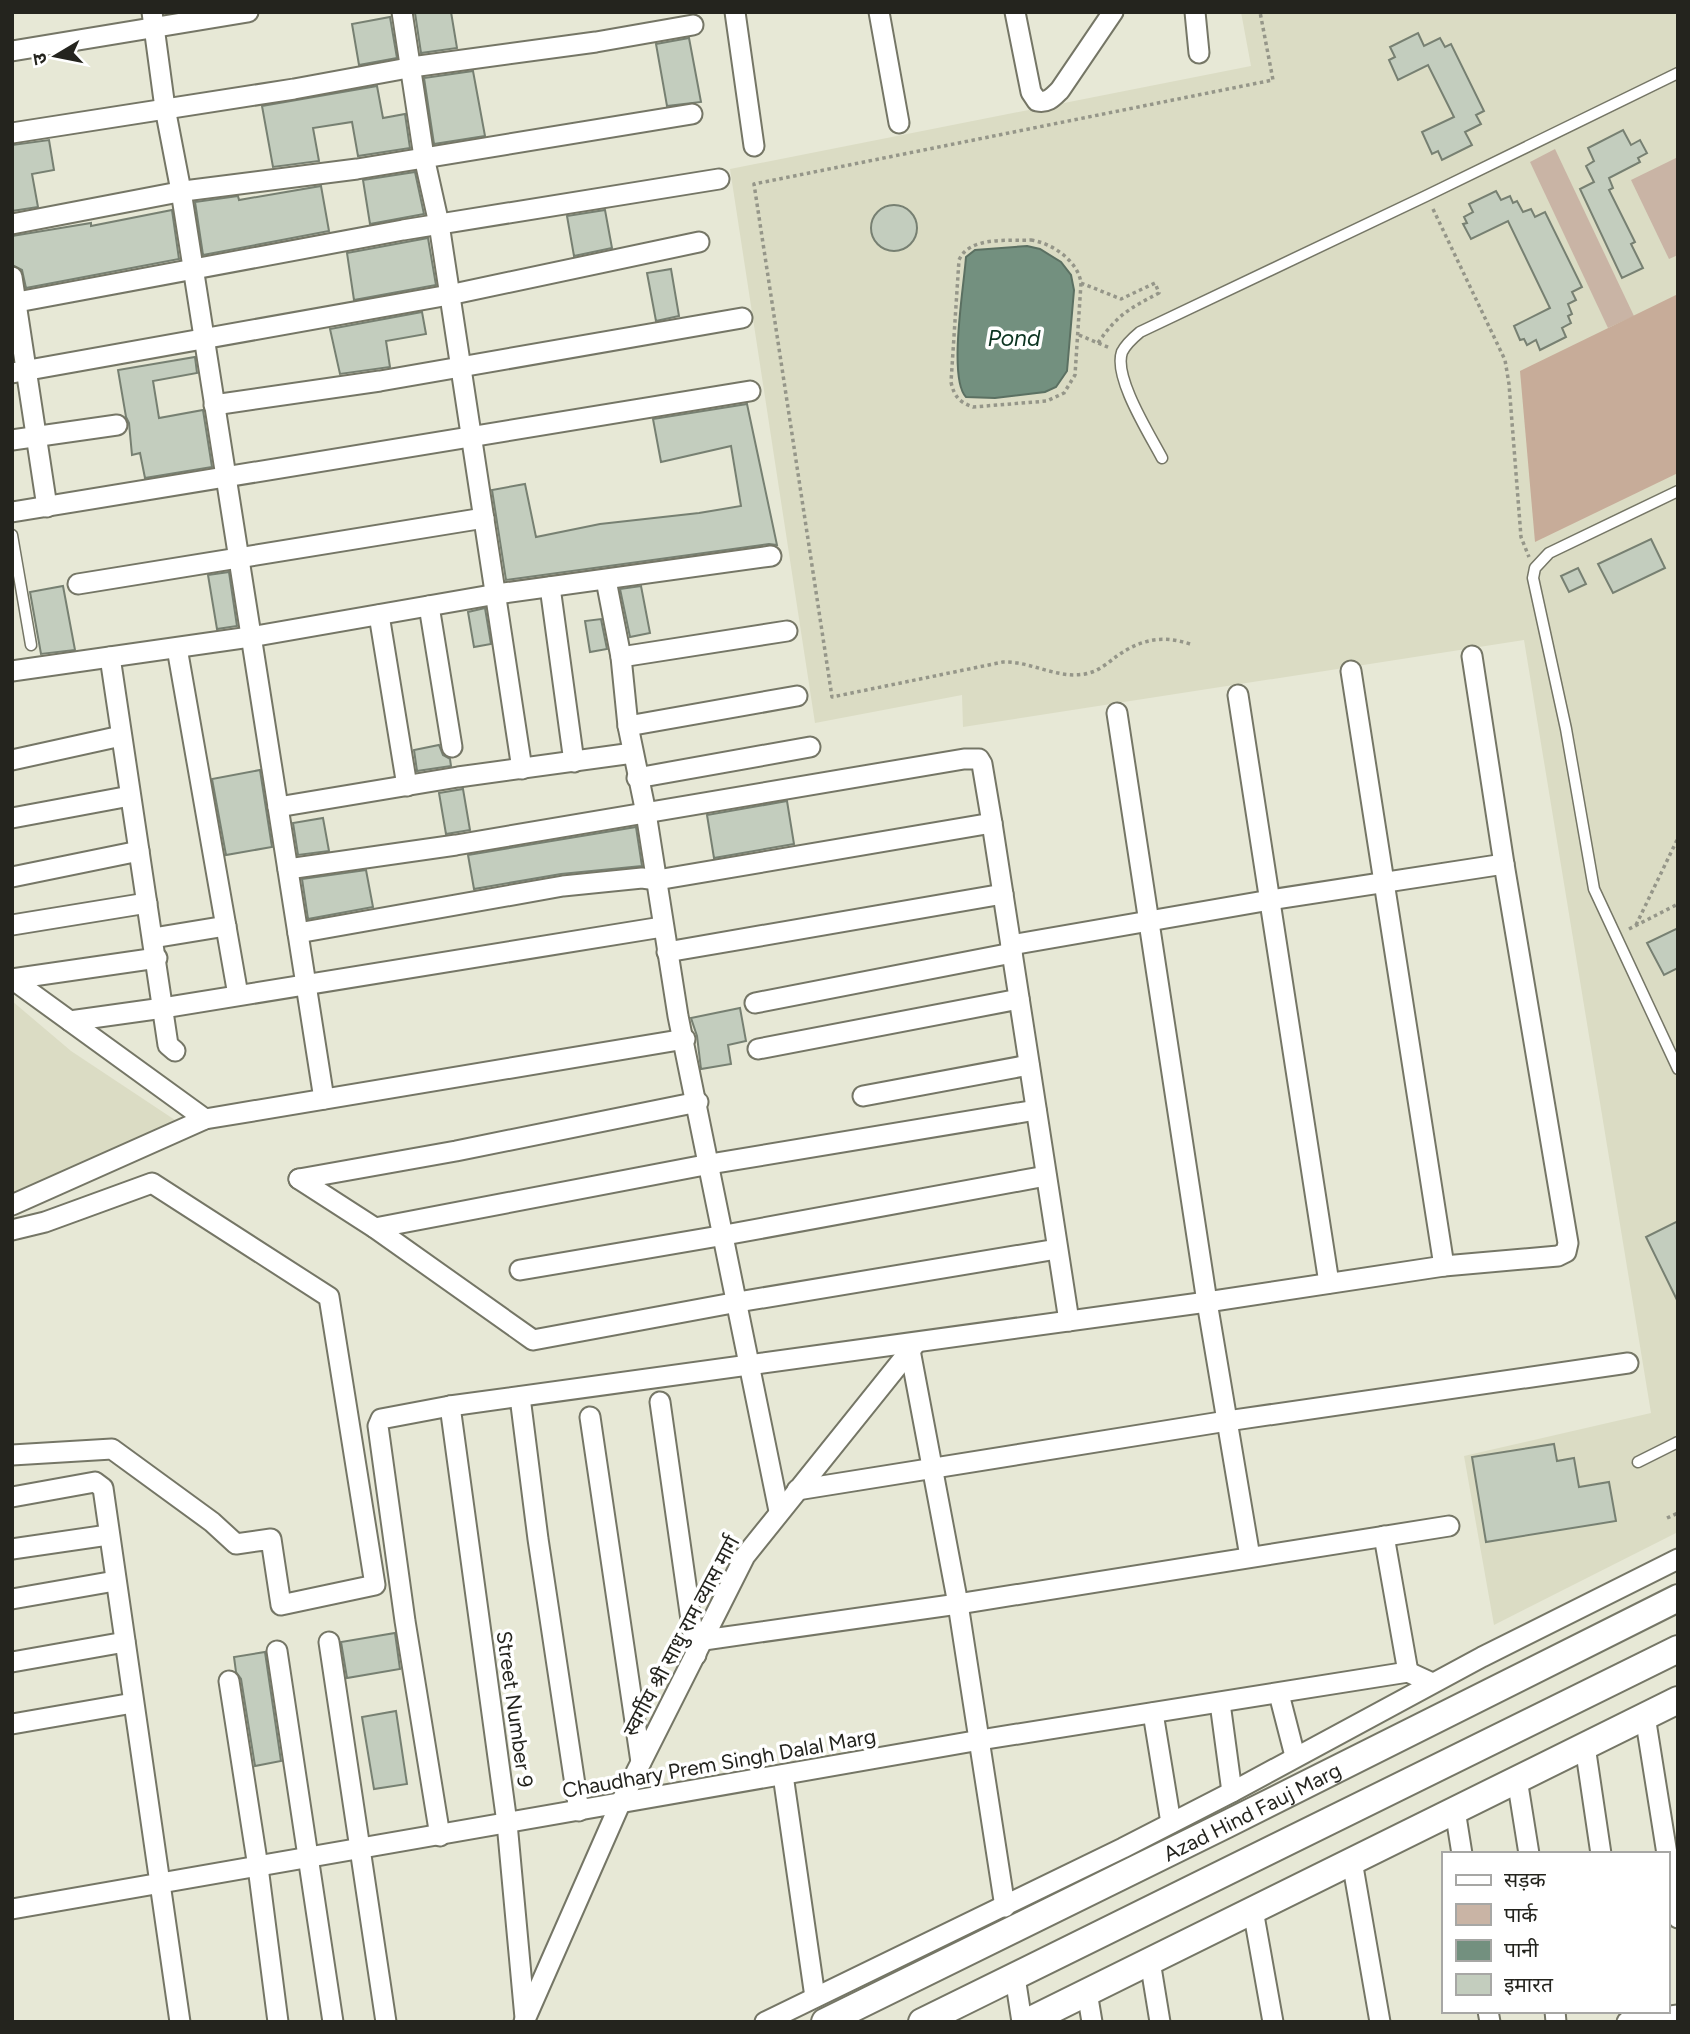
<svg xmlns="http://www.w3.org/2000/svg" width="1690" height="2034" viewBox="0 0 1690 2034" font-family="Figtree,'Noto Sans Devanagari',sans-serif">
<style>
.built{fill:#dbdcc4}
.green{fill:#c9b4a5}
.forest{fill:#c7ac99}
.water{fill:#73907f;stroke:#5b7062;stroke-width:2}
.building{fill:#c3cdbe;stroke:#778072;stroke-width:2}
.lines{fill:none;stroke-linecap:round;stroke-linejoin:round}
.lane-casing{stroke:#757666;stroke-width:13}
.street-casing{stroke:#757666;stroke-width:23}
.secondary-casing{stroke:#757666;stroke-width:30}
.path{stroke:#959689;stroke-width:3.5;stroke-dasharray:3.5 3.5;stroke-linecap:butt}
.lane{stroke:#fff;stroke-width:10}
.street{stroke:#fff;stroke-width:19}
.secondary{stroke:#fff;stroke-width:26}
.labels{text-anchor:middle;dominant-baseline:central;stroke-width:7;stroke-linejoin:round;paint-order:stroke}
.street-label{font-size:21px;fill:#24241e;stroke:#fff}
.water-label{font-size:23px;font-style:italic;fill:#0c3421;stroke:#fff}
</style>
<rect width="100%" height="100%" fill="#e7e8d6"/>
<g class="built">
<path d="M1241,12H1678V1532L1494,1625L1464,1456L1651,1413L1524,640L963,727L962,695L815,723L730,169L1251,66Z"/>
<path d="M12,1001L71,1051L181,1124L12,1200Z"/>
</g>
<g class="green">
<path d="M1555,149L1634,316L1608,328L1530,162Z"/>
<path d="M1678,157V255L1669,259L1631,180Z"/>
</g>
<path class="forest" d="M1678,294V473L1535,542L1520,371Z"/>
<path class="water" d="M1027,246L1040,249L1061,262L1071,275L1074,290L1067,371L1056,387L1045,392L995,398L966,397C948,378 964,286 966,257L975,250Z"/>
<g class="building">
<path d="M451,12L457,48L421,53L415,13Z"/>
<path d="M390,17L397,58L359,65L352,24Z"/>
<path d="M1418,33L1424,46L1440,38L1445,47L1451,44L1484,111L1476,115L1481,124L1465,132L1472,145L1442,160L1438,151L1432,154L1422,132L1454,117L1428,65L1398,80L1389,60L1395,57L1390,47Z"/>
<path d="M689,38L701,102L667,106L656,44Z"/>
<path d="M473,71L485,136L434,144L424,78Z"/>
<path d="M377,86L383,118L405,114L410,148L358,156L352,122L313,128L319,161L273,167L262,106Z"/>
<path d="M1623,130L1631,145L1640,140L1647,153L1638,158L1640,162L1609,178L1613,188L1609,190L1635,242L1631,244L1643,268L1622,278L1580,189L1594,182L1586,166L1594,161L1588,148Z"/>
<path d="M49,140L54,170L32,174L38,207L12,211V145Z"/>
<path d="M415,172L424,214L370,224L363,180Z"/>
<path d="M321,186L329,231L203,255L195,202L238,196L239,200Z"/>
<path d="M1496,191L1501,200L1510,196L1513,203L1517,201L1523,212L1531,209L1535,217L1545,212L1582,287L1572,292L1576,300L1568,304L1572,314L1568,316L1571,323L1562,328L1566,337L1540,350L1536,340L1527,345L1524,339L1520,340L1514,326L1550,308L1508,221L1471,239L1463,224L1467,223L1464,217L1473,212L1469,204Z"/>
<circle cx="894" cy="228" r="23"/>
<path d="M172,210L179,259L26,288L22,270L12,265V236L91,223V226Z"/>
<path d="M605,210L612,248L574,256L567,216Z"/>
<path d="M428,238L436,285L354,300L347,253Z"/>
<path d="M671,269L679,316L656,321L647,273Z"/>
<path d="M422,312L426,334L386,341L390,367L340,374L330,329Z"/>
<path d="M195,357L197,373L153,381L159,418L203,410L212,467L145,478L140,453L132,455L129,423L126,417L118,370Z"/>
<path d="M747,404L777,545L769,544L506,580L492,490L525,484L536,537L600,524L699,513L741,506L731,446L661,462L653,419Z"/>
<path d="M1651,539L1665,568L1613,593L1598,564Z"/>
<path d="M1578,568L1586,584L1569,592L1561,576Z"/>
<path d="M229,572L237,626L217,629L208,575Z"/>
<path d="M63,586L75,650L41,654L30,592Z"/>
<path d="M641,586L650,633L630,637L620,589Z"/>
<path d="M485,608L491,644L474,647L468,612Z"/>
<path d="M601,619L607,649L590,652L585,621Z"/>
<path d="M439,745L443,755L450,759L451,766L417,771L414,750Z"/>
<path d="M260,770L272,847L226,855L212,779Z"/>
<path d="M463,789L470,830L446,834L439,793Z"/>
<path d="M787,801L794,844L714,858L707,815Z"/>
<path d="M323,818L329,851L298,855L293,823Z"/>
<path d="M636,827L642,866L561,874L474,889L468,855Z"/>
<path d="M366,870L373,907L308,919L302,879Z"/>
<path d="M1678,928V968L1664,975L1647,943Z"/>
<path d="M740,1008L746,1041L728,1045L731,1064L701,1069L697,1036L691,1018Z"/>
<path d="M1678,1221V1302L1646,1237Z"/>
<path d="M1554,1444L1557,1461L1574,1458L1579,1487L1609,1482L1616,1521L1486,1542L1472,1457Z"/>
<path d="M395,1633L400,1669L347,1678L341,1642Z"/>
<path d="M265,1652L281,1761L255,1766L241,1679L236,1672L234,1657Z"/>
<path d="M396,1711L407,1784L374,1789L362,1717Z"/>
</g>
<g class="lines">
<defs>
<g id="lane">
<path d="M1162,458C1150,435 1113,377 1122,352C1126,344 1134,337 1140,332L1426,196L1678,73"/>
<path d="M1678,491L1549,553L1535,568L1533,578L1566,729L1594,889L1678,1069"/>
<path d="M12,535L31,645"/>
<path d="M1638,1462L1678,1442"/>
</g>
<g id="street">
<path d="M152,12L165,108L181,191L324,1099"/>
<path d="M402,12L424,157L439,224L522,769"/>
<path d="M735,12L754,146"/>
<path d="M879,12L899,123"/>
<path d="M1015,12L1031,92L1037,101C1048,103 1052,98 1060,90L1113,12"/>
<path d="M1195,12L1199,53"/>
<path d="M12,51L248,12"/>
<path d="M12,133L294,89L419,66L596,42L693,25"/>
<path d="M12,224L184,191L357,169L692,114"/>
<path d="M12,277L47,507"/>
<path d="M12,303L403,230L719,179"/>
<path d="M12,373L449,295L699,242"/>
<path d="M214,405L380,381L742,318"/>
<path d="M12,440L117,425"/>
<path d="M12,512L750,391"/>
<path d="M606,580L621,657L628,726L646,813L678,1016L779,1511"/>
<path d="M78,584L484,518"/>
<path d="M550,587L574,762"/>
<path d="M429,606L452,747"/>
<path d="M379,615L407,786"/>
<path d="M177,648L238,995"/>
<path d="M110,657L168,1045L175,1051"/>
<path d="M621,657L787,631"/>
<path d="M12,671L250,637L497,594L771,556"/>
<path d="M1351,671L1444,1266"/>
<path d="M1238,695L1329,1283"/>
<path d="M1117,713L1207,1302L1250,1557"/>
<path d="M628,726L797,696"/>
<path d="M12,760L121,736"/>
<path d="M637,778L810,747"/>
<path d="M278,807L458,777L633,753"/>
<path d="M12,818L130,796"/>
<path d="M288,869L456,845L964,759H979L982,764L992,823L1069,1321"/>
<path d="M12,877L139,851"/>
<path d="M12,925L147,903"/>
<path d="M298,933L563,886L642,878L657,880L992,823"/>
<path d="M153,938L226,926"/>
<path d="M1011,945L1270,900L1504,864"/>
<path d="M667,952L1003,894"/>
<path d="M12,979L205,1119"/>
<path d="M12,979L157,958"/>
<path d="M755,1003L1012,953"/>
<path d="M70,1021L163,1008L662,927"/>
<path d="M758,1049L1019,999"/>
<path d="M863,1096L1029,1065"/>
<path d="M299,1179L375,1228L533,1340L738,1302L1057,1249"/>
<path d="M299,1179L456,1151L698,1102"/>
<path d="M12,1205L205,1119L685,1039"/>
<path d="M375,1228L710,1164L1036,1110"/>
<path d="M12,1230L45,1222L152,1183L329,1297L375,1585L281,1605L271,1539L236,1544L212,1522L112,1449L12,1455"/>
<path d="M520,1270L725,1235L1046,1176"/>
<path d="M910,1350L958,1604L1005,1907"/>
<path d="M520,1397L538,1539L579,1811"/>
<path d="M660,1402L696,1655"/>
<path d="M450,1406L507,1823L525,2018"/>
<path d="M590,1417L641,1762"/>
<path d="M797,1490L1227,1421L1628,1363"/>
<path d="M12,1497L95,1482L103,1488L180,2022"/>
<path d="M1384,1536L1408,1672"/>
<path d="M12,1549L108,1535"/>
<path d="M12,1599L115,1581"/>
<path d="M704,1640L958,1604L1449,1526"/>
<path d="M329,1642L386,2022"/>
<path d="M277,1651L333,2022"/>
<path d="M12,1662L125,1642"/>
<path d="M229,1681L258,1867L278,2022"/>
<path d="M1279,1694L1295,1756"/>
<path d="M1220,1703L1232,1792"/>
<path d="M1153,1713L1171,1823"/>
<path d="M1645,1716L1667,1854"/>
<path d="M12,1724L133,1703"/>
<path d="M1585,1746L1601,1854"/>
<path d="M783,1775L815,1997"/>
<path d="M1517,1779L1529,1854"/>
<path d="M1455,1810L1462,1854"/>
<path d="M440,1836L405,1621L378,1426L381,1419L450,1406L1207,1302L1444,1266L1558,1256L1566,1252L1568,1243L1504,864L1472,656"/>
<path d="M1667,1854L1678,1918"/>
<path d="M1352,1861L1380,2022"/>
<path d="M12,1909L980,1740L1408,1672L1432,1683"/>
<path d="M1253,1910L1273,2022"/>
<path d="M1150,1961L1160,2022"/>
<path d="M1015,1977L1022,2022"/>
<path d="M1087,1992L1092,2022"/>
<path d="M1488,2011L1490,2022"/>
<path d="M1555,2011L1556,2022"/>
<path d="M524,2022L620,1804L745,1556L916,1343"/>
<path d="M765,2022L1123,1848L1232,1792L1482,1657L1678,1559"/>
<path d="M1627,2022L1678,2015"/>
</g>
<g id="secondary">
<path id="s1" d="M825,2022L1227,1824L1678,1598"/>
<path d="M922,2022L1678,1649"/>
<path d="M1027,2022L1678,1700"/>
</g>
</defs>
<use href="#lane" class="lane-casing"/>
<use href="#street" class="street-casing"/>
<use href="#secondary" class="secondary-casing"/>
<g class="path">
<path d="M1433,209L1505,360L1509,384L1521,537L1529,557"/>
<path d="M1031,240C1052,243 1078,261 1081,283L1075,375L1064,393L1047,401L973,407C959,402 954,396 951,382L959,260C969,236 1009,241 1031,240Z"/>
<path d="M1081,283L1121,299L1155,283L1159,293C1130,308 1117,315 1098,343"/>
<path d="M1079,335L1110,348"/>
<path d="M1190,644C1163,635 1141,639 1117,656C1109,662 1100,670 1089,673C1060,681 1032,661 1003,662L832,697L754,184L1273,80L1260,12"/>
<path d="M1636,925L1678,838"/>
<path d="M1629,929L1678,904"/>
<path d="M1667,1518L1678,1513"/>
</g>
<use href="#lane" class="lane"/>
<use href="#street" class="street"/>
<use href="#secondary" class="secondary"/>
</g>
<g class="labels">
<g class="street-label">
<text transform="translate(681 1636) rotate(-62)">स्वर्गीय श्री साधु राम व्यास मार्ग</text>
<text transform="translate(515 1709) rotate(82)">Street Number 9</text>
<text transform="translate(719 1763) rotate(-10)">Chaudhary Prem Singh Dalal Marg</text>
<text stroke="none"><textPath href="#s1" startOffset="476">Azad Hind Fauj Marg</textPath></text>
</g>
<g class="water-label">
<text x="1014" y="338">Pond</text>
</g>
</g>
<rect width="1690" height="2034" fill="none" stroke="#24241e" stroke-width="28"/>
<rect x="1442" y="1852" width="228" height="161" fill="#ffffff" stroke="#a7a7a5" stroke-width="2"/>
<rect x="1456" y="1875" width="35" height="10" fill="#ffffff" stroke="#a7a7a5" stroke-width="2"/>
<text x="1504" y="1887" font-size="21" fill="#24241e">सड़क</text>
<rect x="1456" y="1904" width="35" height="21" fill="#c9b4a5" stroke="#a7a7a5" stroke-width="2"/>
<text x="1504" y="1922" font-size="21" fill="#24241e">पार्क</text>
<rect x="1456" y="1940" width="35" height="21" fill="#73907f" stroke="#a7a7a5" stroke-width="2"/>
<text x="1504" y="1957" font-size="21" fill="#24241e">पानी</text>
<rect x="1456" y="1974" width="35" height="21" fill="#c3cdbe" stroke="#a7a7a5" stroke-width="2"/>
<text x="1504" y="1992" font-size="21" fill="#24241e">इमारत</text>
<g transform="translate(56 56) rotate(260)" stroke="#ffffff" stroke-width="5" paint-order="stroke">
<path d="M0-5L12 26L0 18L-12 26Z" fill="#24241e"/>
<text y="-10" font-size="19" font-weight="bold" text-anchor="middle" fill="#24241e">उ</text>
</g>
</svg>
